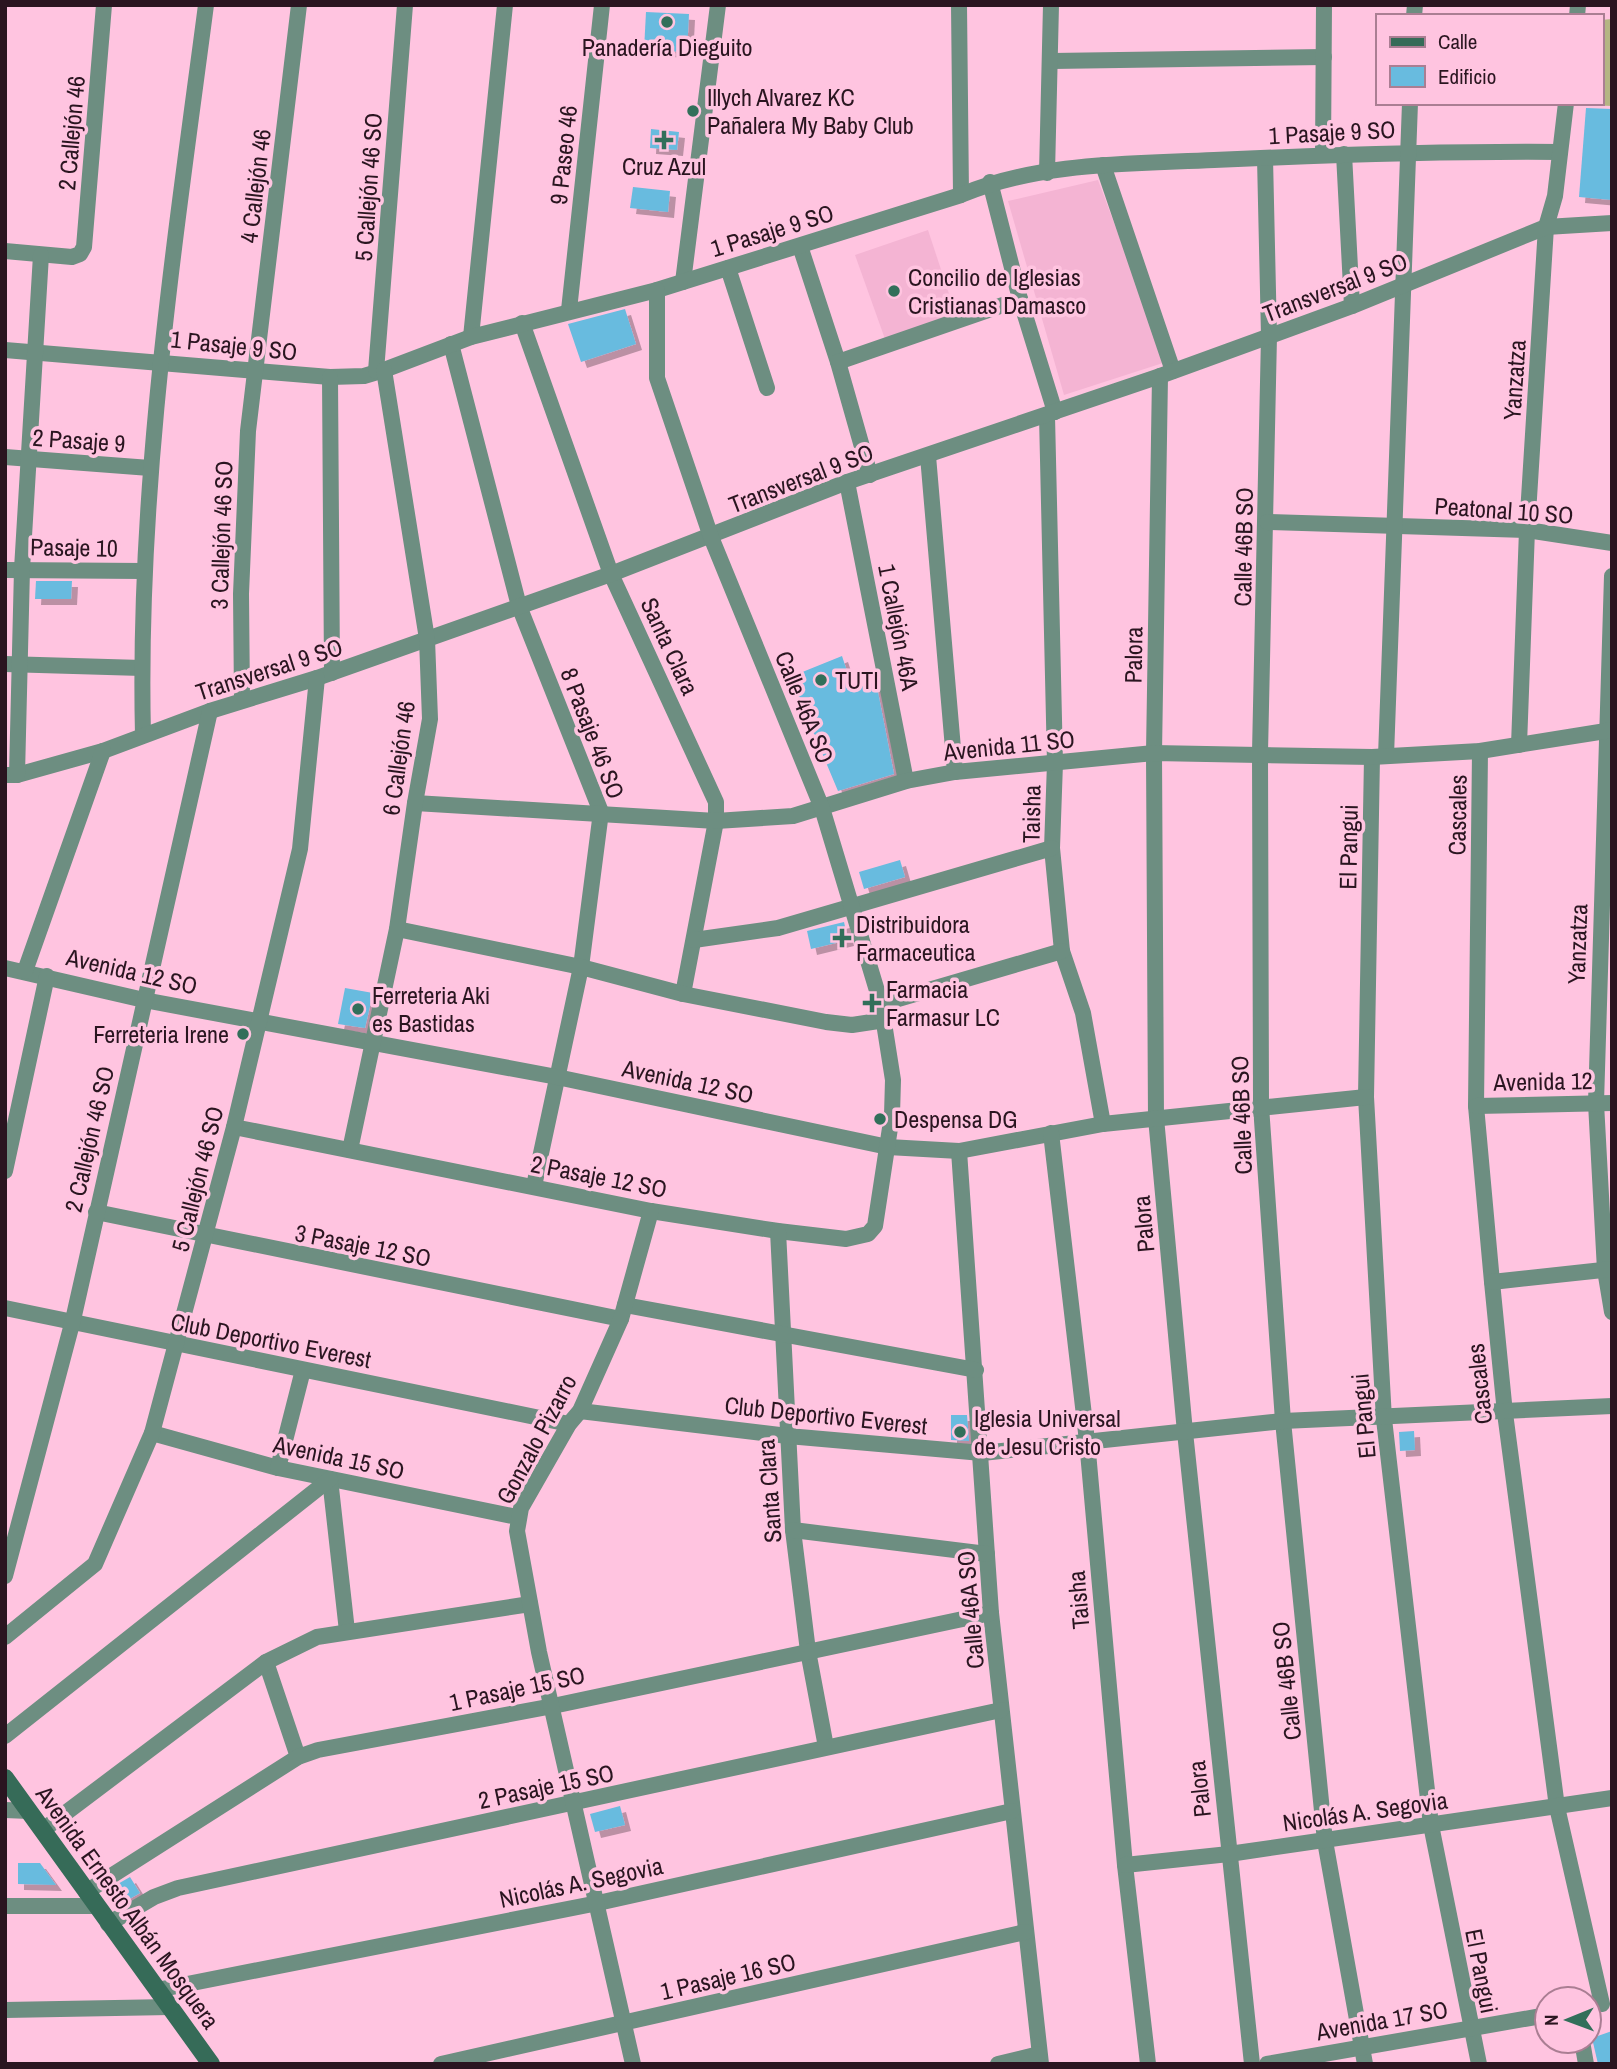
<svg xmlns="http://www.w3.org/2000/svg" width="1617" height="2069" viewBox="0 0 1617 2069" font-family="'Archivo Narrow',sans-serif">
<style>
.built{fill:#f4b4d3}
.green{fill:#b5b584}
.building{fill:#68bbdf;filter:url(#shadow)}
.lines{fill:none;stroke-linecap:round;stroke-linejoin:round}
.street{stroke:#6d8e81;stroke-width:16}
.secondary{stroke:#366b58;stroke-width:18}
.poi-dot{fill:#326f5a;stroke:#ffc4e0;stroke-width:2.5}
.labels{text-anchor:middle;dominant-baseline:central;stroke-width:7;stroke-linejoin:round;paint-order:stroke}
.poi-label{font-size:24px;fill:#2a1520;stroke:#ffc4e0;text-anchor:start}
.street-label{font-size:24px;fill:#2a1520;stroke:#ffc4e0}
</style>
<defs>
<filter id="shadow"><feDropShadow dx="6" dy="6" stdDeviation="0" flood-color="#0004"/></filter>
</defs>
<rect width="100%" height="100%" fill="#ffc4e0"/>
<g class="built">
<path d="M1098,180L1166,362L1064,395L1008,201Z"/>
<path d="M928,230L956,315L885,339L855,255Z"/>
</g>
<path class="green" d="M1612,19V106L1587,105L1601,103V20Z"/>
<g class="building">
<path d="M646,12L689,14L687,52L644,50Z"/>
<path d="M1586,108L1612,109V200L1579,197Z"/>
<path d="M651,129L679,132L677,150L650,148Z"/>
<path d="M633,187L670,191L668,212L630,208Z"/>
<path d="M625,309L636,344L581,362L568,324Z"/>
<path d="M36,581H72L71,599H35Z"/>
<path d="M842,656L853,689L876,682L894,774L838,791L790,677Z"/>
<path d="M900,860L905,877L864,889L859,872Z"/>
<path d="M844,922L848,940L811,949L807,931Z"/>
<path d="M345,988L373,993L365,1028L338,1024Z"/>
<path d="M951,1415H967L969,1441L951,1440Z"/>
<path d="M1414,1431L1415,1450L1400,1451L1399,1432Z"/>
<path d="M620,1806L625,1825L595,1832L590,1814Z"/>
<path d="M18,1863H40L56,1885L18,1884Z"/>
<path d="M130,1877L140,1893L119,1905L109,1889Z"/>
<path d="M1612,2031V2064H1598L1592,2038Z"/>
</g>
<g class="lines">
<g class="street">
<path d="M959,5L961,195"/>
<path d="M1414,16L1415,5"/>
<path d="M1577,16L1578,5"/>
<path d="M1052,61L1324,57"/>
<path d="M1344,154L1352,306"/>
<path d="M1323,155L1324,5"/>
<path d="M1265,158L1269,336L1260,753L1261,1106L1283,1421L1325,1841L1365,2064"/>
<path d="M1103,165L1173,371"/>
<path d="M1047,173L1051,5"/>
<path d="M990,182L1020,299L1055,412"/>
<path d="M800,246L838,362L870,475"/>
<path d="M5,251L72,257L80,254L84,247L104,5"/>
<path d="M728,268L767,388"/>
<path d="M683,282L718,5"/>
<path d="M569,310L602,5"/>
<path d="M522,323L611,574L716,802V821L683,994"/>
<path d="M471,337L505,5"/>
<path d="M451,344L519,606L601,812L581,967L534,1186"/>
<path d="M5,350L330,377L364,376L384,370L471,337L657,290L961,195C1039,162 1130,164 1214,160C1329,155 1444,151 1560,152"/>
<path d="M838,362L1020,299"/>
<path d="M376,371L405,5"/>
<path d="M1160,376L1154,753L1156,1118L1185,1432L1252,2064"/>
<path d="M330,377L332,673"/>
<path d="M1047,416L1055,763L1052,848L1062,951L1083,1013L1103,1124"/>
<path d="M928,456L955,772"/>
<path d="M5,457L150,468"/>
<path d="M847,482L906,781"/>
<path d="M1267,522L1527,530L1612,543"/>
<path d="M5,570L143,571"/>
<path d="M1612,576L1596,1103L1605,1270L1612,1312"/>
<path d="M5,664L142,668"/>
<path d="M242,700L241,594L248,431L299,5"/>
<path d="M143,735C137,489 174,248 206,5"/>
<path d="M1519,745L1527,530L1546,227L1555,196L1566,103"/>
<path d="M1480,751L1476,1106L1492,1282L1505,1413L1557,1807L1602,2004"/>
<path d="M1386,756L1410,103"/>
<path d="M1372,757L1366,1097L1384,1419L1431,1825L1479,2064"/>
<path d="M5,775H17L103,751L210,711L317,678L611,574L847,482L1160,376L1352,306L1546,227L1612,223"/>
<path d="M17,775L22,569L41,255"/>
<path d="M415,803L716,821L793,816L906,781L955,772L1154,753L1372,757L1480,751L1612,730"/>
<path d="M397,929L581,967L683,994L826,1022L852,1025L885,1020"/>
<path d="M694,940L778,928L1052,848"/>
<path d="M5,968L144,1000L557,1077L888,1147L959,1151L1103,1124L1366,1097"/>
<path d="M25,971L103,751"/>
<path d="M881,1004L1062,951"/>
<path d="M1476,1106L1612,1103"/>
<path d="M234,1127L651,1211L778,1231L846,1239L868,1234L875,1226L892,1115L893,1080L881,1004L822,808L711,537L657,378V290"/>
<path d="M1051,1133L1087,1441L1125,1865L1148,2064"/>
<path d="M350,1150L397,929L415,803L430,719L427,639L384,370"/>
<path d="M959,1151L991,1613L1041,2064"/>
<path d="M5,1171L47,976"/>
<path d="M96,1212L621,1319"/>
<path d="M778,1231L793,1530L808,1651L826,1747"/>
<path d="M1492,1282L1612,1269"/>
<path d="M625,1305L976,1370"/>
<path d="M5,1308L569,1424"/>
<path d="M580,1411L788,1436L982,1453L1283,1421L1612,1406"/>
<path d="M152,1433L278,1468L517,1517"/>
<path d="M278,1468L303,1370"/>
<path d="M330,1479L347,1631"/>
<path d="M793,1530L987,1554"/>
<path d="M5,1576L73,1320L210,711"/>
<path d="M5,1637L95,1564L152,1433L234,1127L300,849L317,678"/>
<path d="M266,1662L298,1757"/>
<path d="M5,1736L330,1479"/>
<path d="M5,1810L29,1811"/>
<path d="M43,1830L266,1662L317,1637L530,1604"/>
<path d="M1125,1865L1229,1854L1612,1798"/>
<path d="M86,1892L298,1757L318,1750L553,1706L991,1613"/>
<path d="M5,1906H96"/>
<path d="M108,1924L154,1897L178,1888L1001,1710"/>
<path d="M157,1990L598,1903L1012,1811"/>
<path d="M5,2010L170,2007"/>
<path d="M1582,2041L1586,2064"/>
<path d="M441,2064L1025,1932"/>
<path d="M633,2064L539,1652L517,1531L521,1508L569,1424L580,1411L621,1319L651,1211"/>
<path d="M998,2064L1039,2054"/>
<path d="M1267,2064L1547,2015"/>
</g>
<path class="secondary" d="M5,1778L211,2064"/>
</g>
<g class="poi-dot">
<circle cx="667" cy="22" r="7"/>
<circle cx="693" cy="111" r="7"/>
<path d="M660.5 129.5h7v7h7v7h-7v7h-7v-7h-7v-7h7z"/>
<circle cx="894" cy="291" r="7"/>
<circle cx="821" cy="680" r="7"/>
<path d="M838.5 927.5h7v7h7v7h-7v7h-7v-7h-7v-7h7z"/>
<path d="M868.5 992.5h7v7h7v7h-7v7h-7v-7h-7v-7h7z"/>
<circle cx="358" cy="1009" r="7"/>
<circle cx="243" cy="1034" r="7"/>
<circle cx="880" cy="1119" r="7"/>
<circle cx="960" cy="1432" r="7"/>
</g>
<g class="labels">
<g class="poi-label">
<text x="667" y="47" text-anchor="middle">Panadería Dieguito</text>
<text x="707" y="97">Illych Alvarez KC<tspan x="707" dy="28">Pañalera My Baby Club</tspan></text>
<text x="664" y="166" text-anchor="middle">Cruz Azul</text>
<text x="908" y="277">Concilio de Iglesias<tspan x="908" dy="28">Cristianas Damasco</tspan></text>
<text x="835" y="680">TUTI</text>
<text x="856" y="924">Distribuidora<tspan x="856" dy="28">Farmaceutica</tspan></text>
<text x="886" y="989">Farmacia<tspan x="886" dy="28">Farmasur LC</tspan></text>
<text x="372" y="995">Ferreteria Aki<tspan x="372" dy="28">es Bastidas</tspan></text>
<text x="229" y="1034" text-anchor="end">Ferreteria Irene</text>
<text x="894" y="1119">Despensa DG</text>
<text x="974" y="1418">Iglesia Universal<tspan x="974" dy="28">de Jesu Cristo</tspan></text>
</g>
<g class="street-label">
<text transform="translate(1332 132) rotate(-3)">1 Pasaje 9 SO</text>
<text transform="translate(71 133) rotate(-85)">2 Callejón 46</text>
<text transform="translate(563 155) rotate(-84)">9 Paseo 46</text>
<text transform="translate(255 186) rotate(-83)">4 Callejón 46</text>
<text transform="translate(368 187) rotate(-86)">5 Callejón 46 SO</text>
<text transform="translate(772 230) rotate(-17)">1 Pasaje 9 SO</text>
<text transform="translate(1335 287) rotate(-21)">Transversal 9 SO</text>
<text transform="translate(234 345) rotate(6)">1 Pasaje 9 SO</text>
<text transform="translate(1514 380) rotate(-86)">Yanzatza</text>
<text transform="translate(79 440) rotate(4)">2 Pasaje 9</text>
<text transform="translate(801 478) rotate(-21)">Transversal 9 SO</text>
<text transform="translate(1504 510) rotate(4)">Peatonal 10 SO</text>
<text transform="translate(221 535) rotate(-88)">3 Callejón 46 SO</text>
<text transform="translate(74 547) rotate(1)">Pasaje 10</text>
<text transform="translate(1243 547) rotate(-89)">Calle 46B SO</text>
<text transform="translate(899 627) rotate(79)">1 Callejón 46A</text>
<text transform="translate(670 646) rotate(65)">Santa Clara</text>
<text transform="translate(1133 655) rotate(-89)">Palora</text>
<text transform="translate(269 669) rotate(-18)">Transversal 9 SO</text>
<text transform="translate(805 707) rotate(68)">Calle 46A SO</text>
<text transform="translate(593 733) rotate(69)">8 Pasaje 46 SO</text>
<text transform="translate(1009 745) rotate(-6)">Avenida 11 SO</text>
<text transform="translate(398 758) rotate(-82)">6 Callejón 46</text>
<text transform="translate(1031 814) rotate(-89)">Taisha</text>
<text transform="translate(1457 815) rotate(-89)">Cascales</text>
<text transform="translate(1348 847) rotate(-89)">El Pangui</text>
<text transform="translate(1577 944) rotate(-88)">Yanzatza</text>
<text transform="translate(132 971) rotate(13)">Avenida 12 SO</text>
<text transform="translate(688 1081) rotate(12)">Avenida 12 SO</text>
<text transform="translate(1543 1081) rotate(-1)">Avenida 12</text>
<text transform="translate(1241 1115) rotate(-92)">Calle 46B SO</text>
<text transform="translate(89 1139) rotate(-77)">2 Callejón 46 SO</text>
<text transform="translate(599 1176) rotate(11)">2 Pasaje 12 SO</text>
<text transform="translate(197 1179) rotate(-76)">5 Callejón 46 SO</text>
<text transform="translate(1143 1224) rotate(-95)">Palora</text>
<text transform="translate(363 1245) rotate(11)">3 Pasaje 12 SO</text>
<text transform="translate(271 1340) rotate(11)">Club Deportivo Everest</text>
<text transform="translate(1479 1384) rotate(-96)">Cascales</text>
<text transform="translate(826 1415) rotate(6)">Club Deportivo Everest</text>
<text transform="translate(1363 1416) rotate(-95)">El Pangui</text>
<text transform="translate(536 1439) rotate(-62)">Gonzalo Pizarro</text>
<text transform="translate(339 1457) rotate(12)">Avenida 15 SO</text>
<text transform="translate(769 1491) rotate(-94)">Santa Clara</text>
<text transform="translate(1078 1600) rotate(-95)">Taisha</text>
<text transform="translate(970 1610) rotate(-95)">Calle 46A SO</text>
<text transform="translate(1286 1681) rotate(-96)">Calle 46B SO</text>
<text transform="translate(517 1688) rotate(-12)">1 Pasaje 15 SO</text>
<text transform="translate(546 1786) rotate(-12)">2 Pasaje 15 SO</text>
<text transform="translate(1199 1789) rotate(-96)">Palora</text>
<text transform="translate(1365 1811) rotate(-8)">Nicolás A. Segovia</text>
<text transform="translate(581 1882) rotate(-12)">Nicolás A. Segovia</text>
<text transform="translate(128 1907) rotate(54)">Avenida Ernesto Albán Mosquera</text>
<text transform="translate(1482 1971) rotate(79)">El Pangui</text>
<text transform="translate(728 1976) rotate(-13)">1 Pasaje 16 SO</text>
<text transform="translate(1382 2020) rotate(-10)">Avenida 17 SO</text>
</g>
</g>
<rect width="1617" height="2069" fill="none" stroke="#2a1520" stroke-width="14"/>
<rect x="1376" y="14" width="228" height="91" fill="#ffc4e0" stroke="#aa7e93" stroke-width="2"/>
<rect x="1390" y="37" width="35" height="10" fill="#366b58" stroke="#aa7e93" stroke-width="2"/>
<text x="1438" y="49" font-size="21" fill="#2a1520">Calle</text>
<rect x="1390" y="66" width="35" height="21" fill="#68bbdf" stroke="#aa7e93" stroke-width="2"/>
<text x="1438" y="84" font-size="21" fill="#2a1520">Edificio</text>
<g transform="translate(1568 2020) rotate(269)"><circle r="33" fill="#ffc4e0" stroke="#aa7e93" stroke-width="2"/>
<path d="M0-5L12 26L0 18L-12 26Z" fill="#326f5a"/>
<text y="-10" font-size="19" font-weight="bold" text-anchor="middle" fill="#2a1520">N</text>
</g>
</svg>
